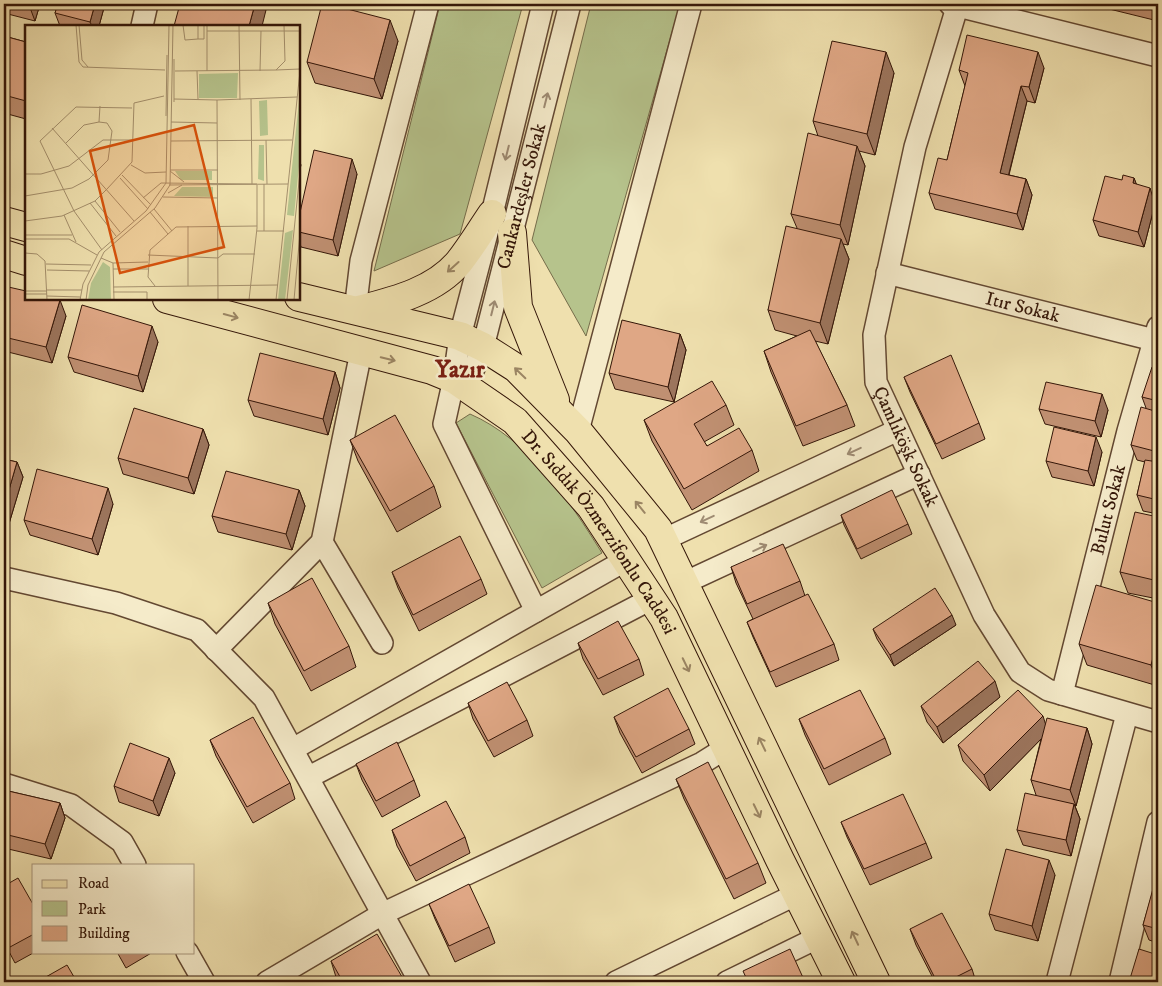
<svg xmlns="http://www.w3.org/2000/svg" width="1162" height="986" viewBox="0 0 1162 986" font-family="'IM FELL DW Pica',serif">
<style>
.green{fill:#b6c38c;stroke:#756c4a}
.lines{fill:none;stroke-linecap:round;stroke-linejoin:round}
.minor-casing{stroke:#634832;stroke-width:24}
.major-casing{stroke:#341608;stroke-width:30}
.minor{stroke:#f5ebca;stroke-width:21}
.major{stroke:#efe0ae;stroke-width:28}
.wall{fill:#c09072;stroke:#341608}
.shaded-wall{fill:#9c755d;stroke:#341608}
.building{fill:#dfa785;stroke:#341608}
.oneway{stroke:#9e8b73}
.oneway2{stroke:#9b8563}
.labels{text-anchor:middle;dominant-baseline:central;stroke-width:5;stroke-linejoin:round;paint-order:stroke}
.street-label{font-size:19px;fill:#341608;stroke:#f5ebca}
.district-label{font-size:24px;font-weight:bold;fill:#7a1f14;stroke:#f5ebca}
.inset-road{fill:none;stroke:#a48f6c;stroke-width:1}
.view{fill:#d6520c;fill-opacity:0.15;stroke:#d6520c;stroke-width:2.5}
.inset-edge{fill:none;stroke:#341608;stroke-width:2.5}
</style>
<rect width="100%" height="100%" fill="#efe0ae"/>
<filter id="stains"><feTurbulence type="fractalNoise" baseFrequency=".004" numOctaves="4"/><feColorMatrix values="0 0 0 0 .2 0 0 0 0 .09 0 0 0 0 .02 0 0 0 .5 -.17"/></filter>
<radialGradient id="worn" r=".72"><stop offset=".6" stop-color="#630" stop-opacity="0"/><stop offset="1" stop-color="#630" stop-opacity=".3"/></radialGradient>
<g class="green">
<path d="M440,4H523L460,234L374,271Z"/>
<path d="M591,4H680L586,336L532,240Z"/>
<path d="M470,414C528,439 569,500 602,553L542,588L456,423Z"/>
</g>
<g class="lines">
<defs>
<g id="minor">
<path d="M950,4L1158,56"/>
<path id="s1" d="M958,4L915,147L874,335L876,382L984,615L1020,672L1048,690L1158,722"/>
<path d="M142,26L147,4"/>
<path id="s2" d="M887,273L1158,341"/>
<path d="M355,311L361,261L428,4"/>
<path id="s3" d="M466,387L483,347L570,4"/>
<path d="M578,431L691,4"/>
<path d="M663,540L898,430"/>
<path d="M322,542L382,643"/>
<path d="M4,578L116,603L197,630L264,698L420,982"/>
<path d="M684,583L919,474"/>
<path d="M536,611L444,424L454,379L460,336L492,214L543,4"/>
<path d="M216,650L322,542L361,352"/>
<path id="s4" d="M1062,694L1128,431L1158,327"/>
<path d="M293,749L626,560"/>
<path d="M309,777L651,599"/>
<path d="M4,784L71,805L122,842L135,865"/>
<path d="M187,952L204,982"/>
<path d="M267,982L384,913L702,763L726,748"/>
<path d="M616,982L797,894"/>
<path d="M727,982L819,937"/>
<path d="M1057,982L1127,714"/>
<path d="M1120,982L1158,822"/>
</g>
<g id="major">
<path d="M4,221L26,227"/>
<path d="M512,233L518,307L555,400"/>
<path d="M4,254L26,261"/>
<path d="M299,297L460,336L483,347L516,368L578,431L658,529L876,982"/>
<path id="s5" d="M167,299L432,370L454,379L515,421L591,507L664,618L780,860L841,982"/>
<path d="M359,310C394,301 435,291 459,262C471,247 481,230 492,214"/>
</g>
</defs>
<use href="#minor" class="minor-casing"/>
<use href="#major" class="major-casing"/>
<use href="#minor" class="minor"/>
<use href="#major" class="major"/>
</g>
<g class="wall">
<path d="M4,4H40L35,21L4,13Z"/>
<path d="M58,4H105L99,26H60L55,13Z"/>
<path d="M1093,4H1158V21L1093,5Z"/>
<path d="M4,36L26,42V119L4,113Z"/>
<path d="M398,41L382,99L315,83L307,62Z"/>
<path d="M1044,68L1035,103L1027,101L1009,175L1026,179L1032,195L1023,230L935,209L929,193L947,160L965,86L959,70Z"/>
<path d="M894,73L875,155L859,151L865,166L848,245L843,244L849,259L828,344L815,341L847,405L855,426L803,446L771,372L764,351L797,336L775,330L768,310L797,228L791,214L818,136L813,121Z"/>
<path d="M357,174L338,256L301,247L299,240V217Z"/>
<path d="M1134,178L1136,184L1155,204L1144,247L1099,236L1093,220L1122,180Z"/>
<path d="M4,286L66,316L52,363L4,351Z"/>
<path d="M680,334L686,350L674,402L615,389L609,373Z"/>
<path d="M158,342L143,392L74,372L68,357Z"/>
<path d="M1158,369V514L1143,511L1137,495L1145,462L1137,460L1131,445L1146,408L1142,397Z"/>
<path d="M335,372L340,388L328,435L254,416L248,400Z"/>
<path d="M904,377L979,423L985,439L942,459L910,392Z"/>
<path d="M726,405L734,425L704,442L707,446L752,450L759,471L692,510L652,441L644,420Z"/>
<path d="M1039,409L1108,410L1101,437L1045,424Z"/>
<path d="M203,429L209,445L194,494L123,474L118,458Z"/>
<path d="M350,440L434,486L441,507L397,532L358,461Z"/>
<path d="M1102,452L1094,486L1052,477L1046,461Z"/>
<path d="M4,459L17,462L23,477L8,527L4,526Z"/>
<path d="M299,490L305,506L292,550L218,532L212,516Z"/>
<path d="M113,504L98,555L30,535L24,520Z"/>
<path d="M841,515L908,524L912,534L861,559L844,525Z"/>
<path d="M1158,517V599L1128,593L1120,572Z"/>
<path d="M731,567L800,581L805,596L834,644L839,660L776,687L753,637L747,622L753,619L736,583Z"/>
<path d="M392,572L481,579L487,594L419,631L398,588Z"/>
<path d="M268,603L349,646L356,667L311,691L275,624Z"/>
<path d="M1158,603V686L1087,665L1079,644Z"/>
<path d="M956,625L894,666L877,639L873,629Z"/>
<path d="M578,643L639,659L644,675L603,695L583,659Z"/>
<path d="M1000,697L943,743L927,722L921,706Z"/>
<path d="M468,703L527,720L533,736L494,757L473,719Z"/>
<path d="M614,717L689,729L695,744L642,773L620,733Z"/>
<path d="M799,719L885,738L891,754L829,785L805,735Z"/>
<path d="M1045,724L1087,728L1092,744L1076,806H1075L1080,819L1071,856L1023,845L1017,830L1036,795L1031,780L1041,739L990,791L963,761L958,745Z"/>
<path d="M210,740L290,783L295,799L253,823L216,756Z"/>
<path d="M356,764L414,780L420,796L382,817L362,780Z"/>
<path d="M175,773L159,816L119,802L114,786Z"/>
<path d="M676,779L758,863L766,883L734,899L684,799Z"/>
<path d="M4,790L60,803L65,818L51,859L4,848Z"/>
<path d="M841,822L926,843L932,858L870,885L847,837Z"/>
<path d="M392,830L465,837L470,853L416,881L397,846Z"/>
<path d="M1158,874V943L1149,940L1143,925Z"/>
<path d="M1055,875L1038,941L995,930L989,914Z"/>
<path d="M4,886L34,906V952H35L15,963L4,942Z"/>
<path d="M429,904L489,927L495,943L455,962L435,919Z"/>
<path d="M910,929L972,969L976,982H935L916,945Z"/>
<path d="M117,952H153L126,968Z"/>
<path d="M331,961L405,982H339L336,977Z"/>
</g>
<g class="shaded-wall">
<path d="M30,4H40L35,21L29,5Z"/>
<path d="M95,4H105L99,26H92L90,22Z"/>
<path d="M255,4H266L267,6L262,26H249Z"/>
<path d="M390,20L398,41L382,99L374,79Z"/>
<path d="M886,52L894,73L875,155L867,134Z"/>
<path d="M1038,52L1044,68L1035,103L1029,87Z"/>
<path d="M1021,86L1027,101L1005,189L1000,173Z"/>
<path d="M857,146L865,166L848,245L840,225Z"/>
<path d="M352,159L357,174L338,256L333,240Z"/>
<path d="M299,160L301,165L299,173Z"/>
<path d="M1134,178L1140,193L1133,183Z"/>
<path d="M1026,179L1032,195L1023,230L1017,214Z"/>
<path d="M1150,188L1155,204L1144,247L1138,232Z"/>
<path d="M841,239L849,259L828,344L820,323Z"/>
<path d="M60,300L66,316L52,363L46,347Z"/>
<path d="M152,326L158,342L143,392L138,376Z"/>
<path d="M680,334L686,350L674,402L668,387Z"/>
<path d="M335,372L340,388L328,435L323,419Z"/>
<path d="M1102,394L1108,410L1101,437L1095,421Z"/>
<path d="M203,429L209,445L194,494L188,478Z"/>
<path d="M1096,437L1102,452L1094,486L1088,471Z"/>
<path d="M17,462L23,477L8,527L4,515V507Z"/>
<path d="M108,488L113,504L98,555L92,539Z"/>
<path d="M299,490L305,506L292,550L286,534Z"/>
<path d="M952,615L956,625L894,666L890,655Z"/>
<path d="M1158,639V684L1151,665Z"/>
<path d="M995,681L1000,697L943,743L937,727Z"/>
<path d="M1043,716L1048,732L990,791L984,775Z"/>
<path d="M1087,728L1092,744L1076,806L1070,790Z"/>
<path d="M169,758L175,773L159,816L153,801Z"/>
<path d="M60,803L65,818L51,859L45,844Z"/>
<path d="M1074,804L1080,819L1071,856L1066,840Z"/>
<path d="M1049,860L1055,875L1038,941L1032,926Z"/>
</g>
<g class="building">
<path d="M58,4H95L90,22L55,13Z"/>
<path d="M180,4H255L249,26H174Z"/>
<path d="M322,4H328L390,20L374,79L307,62Z"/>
<path d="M967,35L1038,52L1029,87L1021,86L1000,173L1026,179L1017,214L929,193L938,158L947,160L968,73L959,70Z"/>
<path d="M4,36L26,42V101L4,95Z"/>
<path d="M832,41L886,52L867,134L813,121Z"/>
<path d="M808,133L857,146L840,225L791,214Z"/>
<path d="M314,150L352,159L333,240L299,232V217Z"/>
<path d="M1123,175L1134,178L1133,183L1150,188L1138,232L1093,220L1105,176L1122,180Z"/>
<path d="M786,226L841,239L820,323L768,310Z"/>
<path d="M4,286L26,291V299H54L60,300L46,347L4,337Z"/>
<path d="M82,305L152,326L138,376L68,357Z"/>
<path d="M622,320L680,334L668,387L609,373Z"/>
<path d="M810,330L847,405L796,426L764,351Z"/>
<path d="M260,353L335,372L323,419L248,400Z"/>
<path d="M951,355L979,423L936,444L904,377Z"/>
<path d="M1152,367L1158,369V401L1142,397Z"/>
<path d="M712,381L726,405L694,424L707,446L739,428L752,450L684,489L644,420Z"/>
<path d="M1046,382L1102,394L1095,421L1039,409Z"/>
<path d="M1141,407L1158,412V452L1131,445Z"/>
<path d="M134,408L203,429L188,478L118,458Z"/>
<path d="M395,415L434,486L390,511L350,440Z"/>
<path d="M1054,427L1096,437L1088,471L1046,461Z"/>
<path d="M4,459L17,462L4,507Z"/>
<path d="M1145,460L1158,462V500L1137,495Z"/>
<path d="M37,469L108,488L92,539L24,520Z"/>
<path d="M226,471L299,490L286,534L212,516Z"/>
<path d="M892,490L908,524L857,549L841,515Z"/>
<path d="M1135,512L1158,517V581L1120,572Z"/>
<path d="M460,536L481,579L413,615L392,572Z"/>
<path d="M783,544L800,581L747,604L731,567Z"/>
<path d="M312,578L349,646L304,671L268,603Z"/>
<path d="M1096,585L1158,603V639L1151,665L1079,644Z"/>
<path d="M935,588L952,615L890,655L873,629Z"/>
<path d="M808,594L834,644L770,672L747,622Z"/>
<path d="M618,621L639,659L598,679L578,643Z"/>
<path d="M978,661L995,681L937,727L921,706Z"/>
<path d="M507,682L527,720L488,741L468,703Z"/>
<path d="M668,688L689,729L636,757L614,717Z"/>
<path d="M860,690L885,738L824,769L799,719Z"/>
<path d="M1018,690L1043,716L984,775L958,745Z"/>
<path d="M253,717L290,783L247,807L210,740Z"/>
<path d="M1047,718L1087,728L1070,790L1031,780Z"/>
<path d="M397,742L414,780L376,801L356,764Z"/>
<path d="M130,743L169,758L153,801L114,786Z"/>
<path d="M708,762L758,863L726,879L676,779Z"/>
<path d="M4,790L60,803L45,844L4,834Z"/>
<path d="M1025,793L1074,804L1066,840L1017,830Z"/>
<path d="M903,794L926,843L864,869L841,822Z"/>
<path d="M446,801L465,837L410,866L392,830Z"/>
<path d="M1006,849L1049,860L1032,926L989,914Z"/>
<path d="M1157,874H1158V929L1143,925Z"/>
<path d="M18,878L34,906V934L10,947L4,937V886Z"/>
<path d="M469,884L489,927L449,946L429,904Z"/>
<path d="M942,913L972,969L946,982H937L910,929Z"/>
<path d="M377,934L405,982H343L331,961Z"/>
<path d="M790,949L805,982H748L743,971Z"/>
<path d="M1139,949L1158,955V982H1129Z"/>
<path d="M67,965L77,982H37Z"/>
</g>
<defs><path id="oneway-shaft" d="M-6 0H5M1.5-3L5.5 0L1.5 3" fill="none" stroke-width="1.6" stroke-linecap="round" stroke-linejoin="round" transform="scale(1.25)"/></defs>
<g class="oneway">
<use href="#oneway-shaft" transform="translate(546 100) rotate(-76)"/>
<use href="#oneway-shaft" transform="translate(507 153) rotate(104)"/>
<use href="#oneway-shaft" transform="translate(493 308) rotate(-76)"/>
<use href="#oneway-shaft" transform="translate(854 451) rotate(155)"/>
<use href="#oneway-shaft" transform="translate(707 519) rotate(155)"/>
<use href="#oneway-shaft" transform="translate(760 548) rotate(-25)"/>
</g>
<g class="oneway2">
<use href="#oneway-shaft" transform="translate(453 267) rotate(138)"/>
<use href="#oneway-shaft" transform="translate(231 316) rotate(15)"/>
<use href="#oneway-shaft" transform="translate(388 359) rotate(14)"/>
<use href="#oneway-shaft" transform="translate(520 373) rotate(-136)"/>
<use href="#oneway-shaft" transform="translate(640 507) rotate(-129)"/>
<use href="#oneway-shaft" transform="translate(686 665) rotate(64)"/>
<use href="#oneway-shaft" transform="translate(762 744) rotate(-116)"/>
<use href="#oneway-shaft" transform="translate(757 811) rotate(64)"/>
<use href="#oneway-shaft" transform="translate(855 938) rotate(-115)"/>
</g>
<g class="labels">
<g class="street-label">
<text stroke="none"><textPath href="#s3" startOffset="199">Cankardeşler Sokak</textPath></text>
<text stroke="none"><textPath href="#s2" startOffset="140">Itır Sokak</textPath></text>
<text stroke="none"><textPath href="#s1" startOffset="460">Çamlıköşk Sokak</textPath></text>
<text stroke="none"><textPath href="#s4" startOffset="190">Bulut Sokak</textPath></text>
<text stroke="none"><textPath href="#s5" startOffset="512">Dr. Sıddık Özmerzifonlu Caddesi</textPath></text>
</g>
<g class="district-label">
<text x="460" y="370">Yazır</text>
</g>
</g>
<g transform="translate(25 25)">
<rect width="275" height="275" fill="#efe0ae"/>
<path d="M213,48L212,73H174V49ZM275,66V131L269,191L262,190ZM242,75L243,110L235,111L234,76ZM234,120H239V156L233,154ZM150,146H187V155H156ZM157,162H188V172L149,171ZM268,205L260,275H253L260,208ZM78,237L85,242L86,275H63L66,258Z" fill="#b6c38c"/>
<path class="inset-road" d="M51,0L54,37L58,42L140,45M54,0L57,35L63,42M158,0L160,15L173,14V0M214,0L215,75M182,6H275M173,14H179V0M251,45L275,44M150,46L251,45L260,36L259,0M172,46L173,74M182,46V0M235,46L236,6M149,74L192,75M226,74L227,159M149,77V34M141,91L142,30M146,97L192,98M27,103L109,196M241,115L242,159M146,116L267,115M41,118L59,100L74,97L75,81M106,140L120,148L141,147M145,145H193M145,146L159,157M0,149H16L44,141L78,115H108M97,150L126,180M95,153L123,184M239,159V206M144,160L263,159M143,168L157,160M0,171L47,163L64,154L83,135L87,106L82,98L74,97M138,172L193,173M118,173L136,158L232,159M70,176L95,207M65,178L91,211M129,184L147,206M125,187L143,209M39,190L51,217M0,196L37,191L70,176L82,164L107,137L109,78L139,71M163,201V261M232,206H259M0,210H47M0,214H44L72,230M77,225L49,186L15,116L51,82L107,83M0,228L12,229L20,236L22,275M123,230L193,233L198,229H230M76,233L88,238L89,275M88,238L123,237M21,239L66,240M88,244H123M22,245L64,246M130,261L123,252L125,225L151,202L232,201M88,262L253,260M22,265H57M0,266H22M88,267H122V275M0,269H22M22,271L55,272M55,275L58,259L74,227L121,186L141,158L144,0M61,275L63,260L79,227L130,183L145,160L148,0M193,275L192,75L272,72M224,275L232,203V160M251,275L275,46M262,275L275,147M269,275L275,208"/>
<path class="view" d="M169,100L199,222L95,248L65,126Z"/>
<rect width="275" height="275" class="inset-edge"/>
</g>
<rect width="1162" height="986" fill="none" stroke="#efe0ae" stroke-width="20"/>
<rect x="5" y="5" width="1152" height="976" fill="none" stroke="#341608" stroke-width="2.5"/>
<rect x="10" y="10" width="1142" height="966" fill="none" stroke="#341608"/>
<rect x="32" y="864" width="162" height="90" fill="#f5ebca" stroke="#a8967c"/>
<rect x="42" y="880" width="25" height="8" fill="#efe0ae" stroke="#a8967c"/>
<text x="78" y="888" font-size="15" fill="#341608">Road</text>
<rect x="42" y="901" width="25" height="15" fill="#b6c38c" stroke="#a8967c"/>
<text x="78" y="914" font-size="15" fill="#341608">Park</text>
<rect x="42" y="926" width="25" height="15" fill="#dfa785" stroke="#a8967c"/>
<text x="78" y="938" font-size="15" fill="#341608">Building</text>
<rect width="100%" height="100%" filter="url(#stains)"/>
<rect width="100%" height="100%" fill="url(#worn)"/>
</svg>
